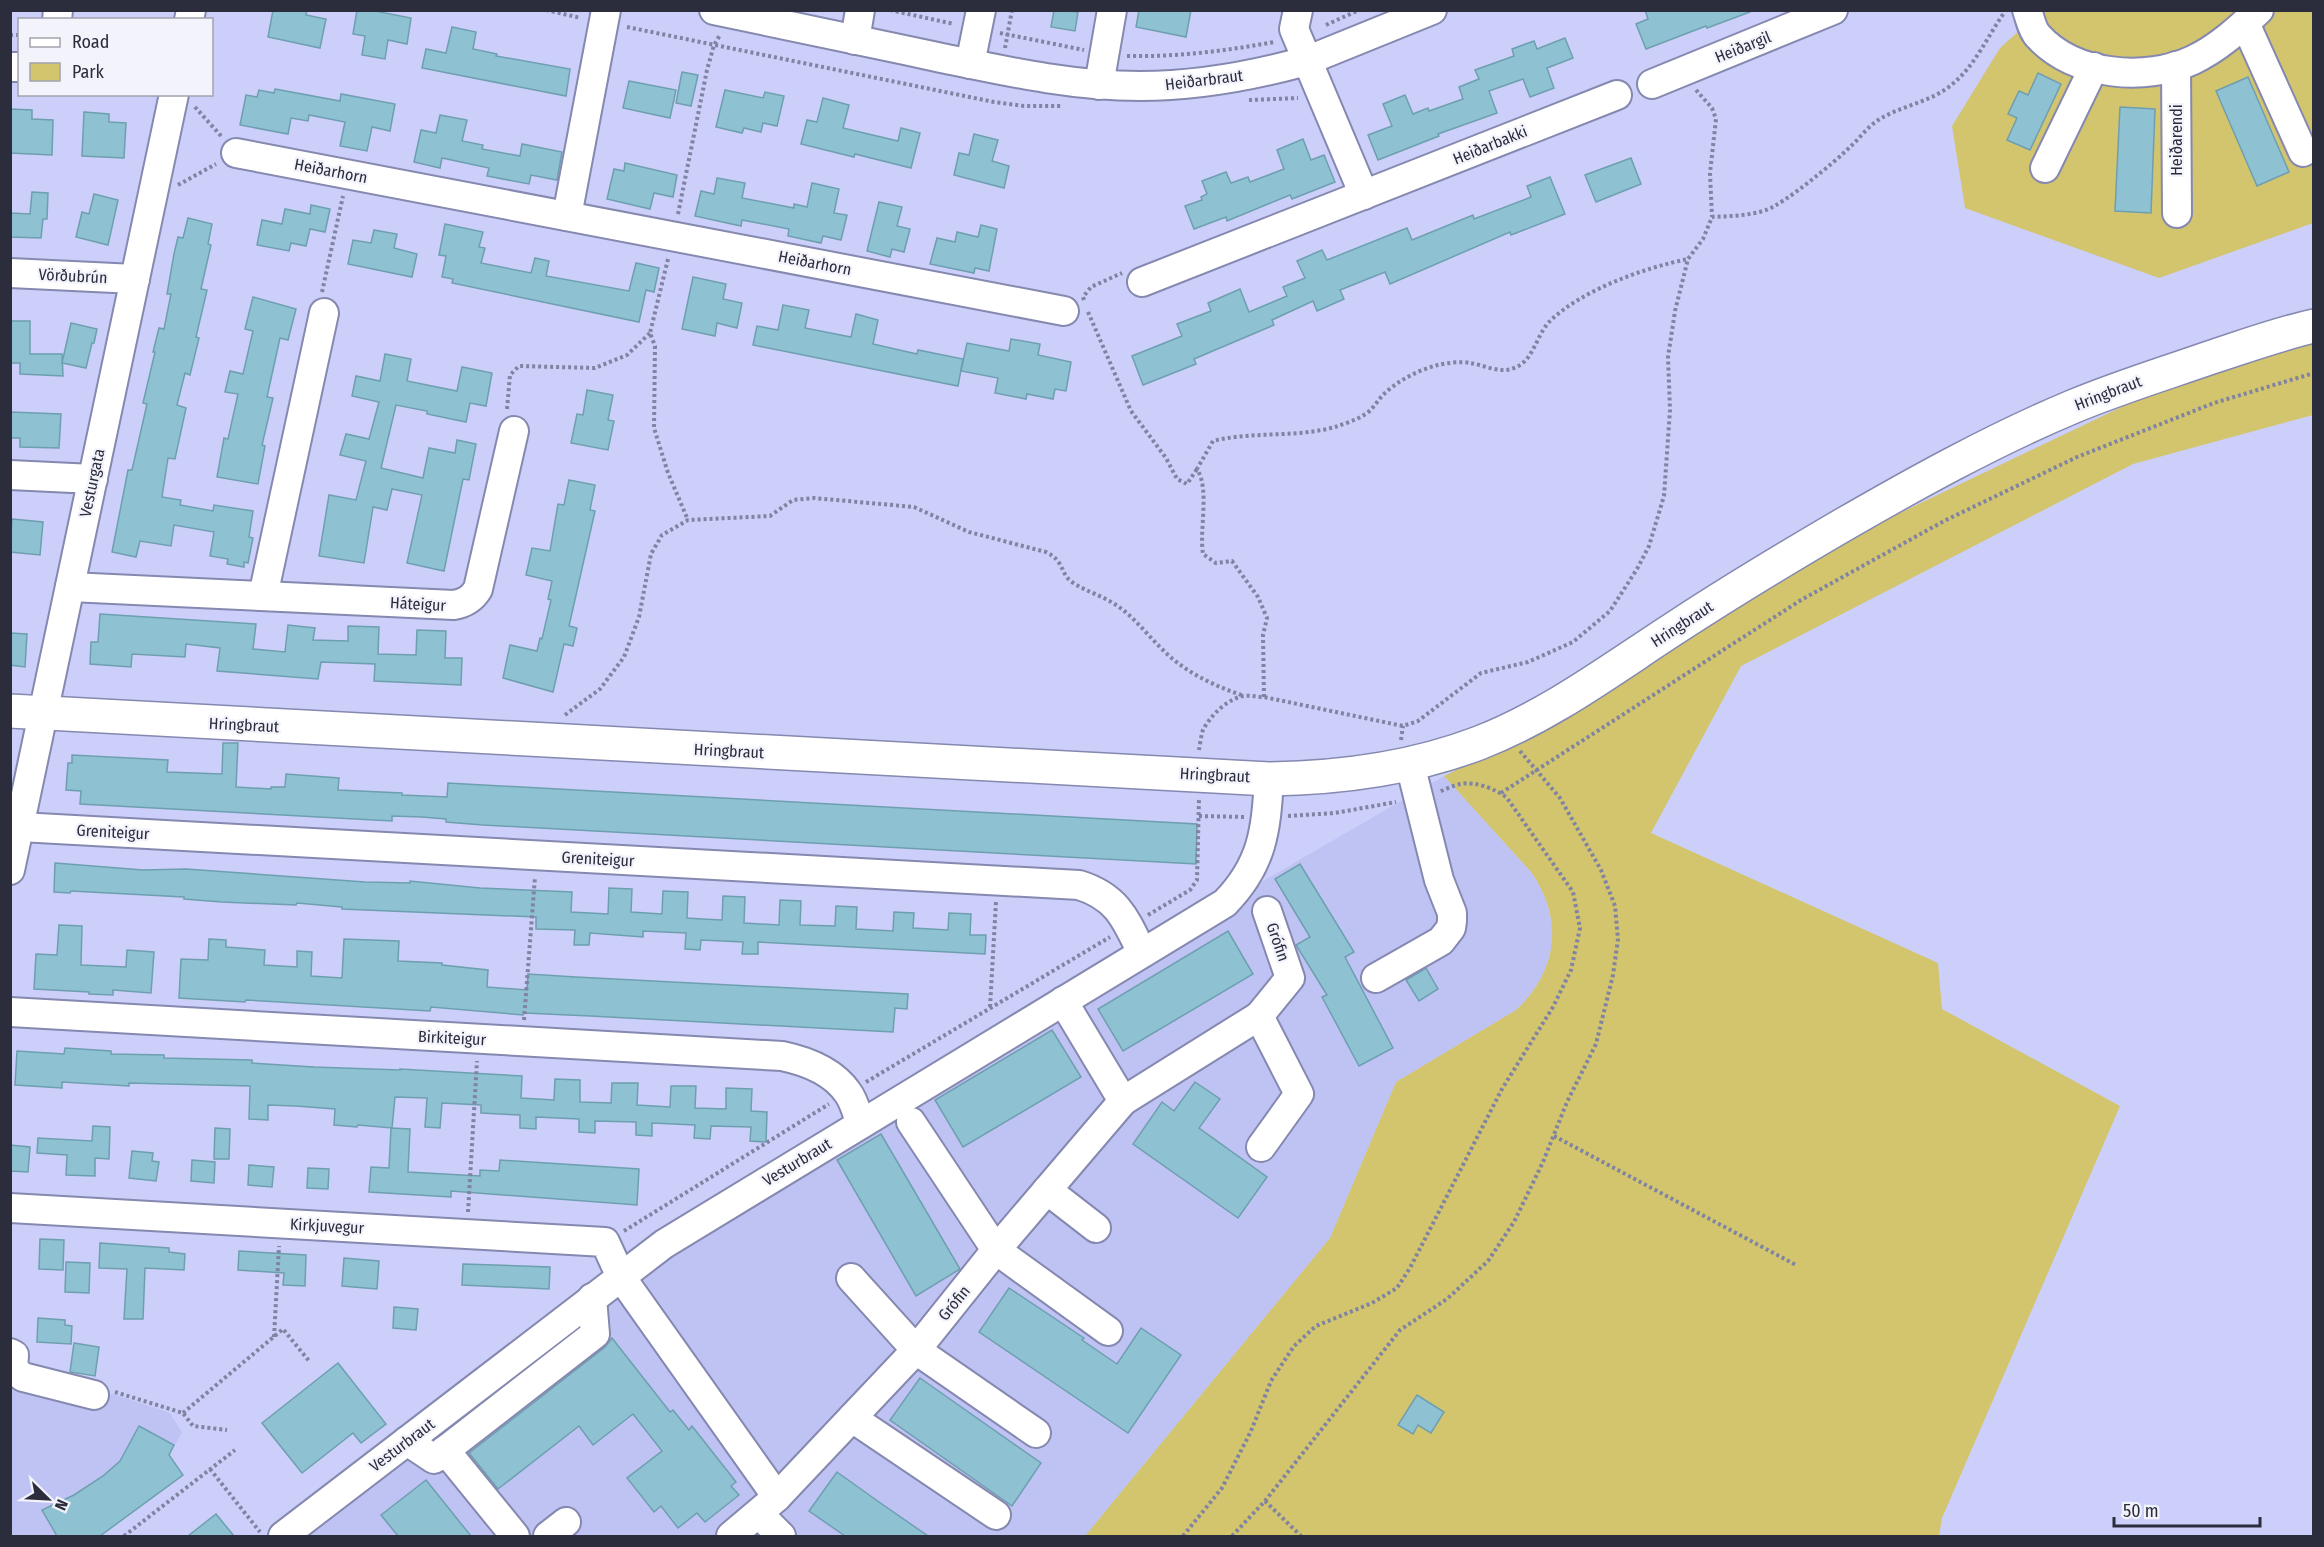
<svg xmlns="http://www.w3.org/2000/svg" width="2324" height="1547" viewBox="0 0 2324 1547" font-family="'Fira Sans Condensed',sans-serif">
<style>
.built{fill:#bfc3f3}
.green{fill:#d2c56e}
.building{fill:#8ec1d2;stroke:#6e9fb0;stroke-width:1.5}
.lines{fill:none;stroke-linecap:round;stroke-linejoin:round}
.minor-casing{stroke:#8588af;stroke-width:32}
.major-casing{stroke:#8588af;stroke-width:36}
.path{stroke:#8083a1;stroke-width:4;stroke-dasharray:3 3;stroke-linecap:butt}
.minor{stroke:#fff;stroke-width:28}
.major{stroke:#fff;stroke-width:33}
.labels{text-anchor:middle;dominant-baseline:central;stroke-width:4.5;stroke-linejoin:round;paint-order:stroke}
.street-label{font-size:16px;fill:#2b2c3c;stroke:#f2f3fb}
</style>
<rect width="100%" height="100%" fill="#cbcff9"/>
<g class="built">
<path d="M1444,776L1531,872L1540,885L1546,899L1553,929L1552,945L1544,974L1527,999L1516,1010L1396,1082L1330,1238L1085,1536H285L592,1298L1225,903Z"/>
<path d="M14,1379L89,1398L113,1394L170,1413L182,1433L169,1455L183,1475L100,1536H11L10,1398Z"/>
</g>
<g class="green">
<path d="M2041,11H2313V223L2159,278L1965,208L1952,126L2000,48Z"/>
<path d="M2313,344V415L2133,464L1741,666L1651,833L1938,963L1942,1009L2120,1106L1942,1518L1939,1536H1085L1330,1238L1396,1082L1516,1010C1558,971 1564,919 1531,872L1444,776L1539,730L1816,553L2174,382Z"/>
</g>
<g class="building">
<path d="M273,10H307L306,15L326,19L320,48L268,37Z"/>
<path d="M357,10H370L411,18L407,44L388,40L385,59L362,55L365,36L353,34Z"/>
<path d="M1054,10L1078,12L1075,31L1051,27Z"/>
<path d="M1139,10H1191L1186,37L1136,27Z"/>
<path d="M1645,10H1750V12L1707,28L1706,26L1646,49L1636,24L1648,19Z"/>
<path d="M452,27L476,32L473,49L497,54L496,56L570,69L566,96L422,68L426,49L446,53Z"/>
<path d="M1565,38L1573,58L1547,68L1554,88L1530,97L1523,79L1489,91L1497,113L1438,134L1439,136L1378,160L1368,135L1392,126L1383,104L1405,95L1413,114L1428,108L1429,111L1463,99L1459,87L1479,79L1475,70L1514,56L1512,49L1534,41L1537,49Z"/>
<path d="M682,72L698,75L691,106L676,103Z"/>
<path d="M2038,73L2061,84L2030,150L2007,140L2017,118L2008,114L2019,91L2028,95Z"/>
<path d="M2248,77L2289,172L2257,186L2216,91Z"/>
<path d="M629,81L676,90L670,118L623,108Z"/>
<path d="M275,89L340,101L341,94L395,104L390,131L372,127L367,151L340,146L345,122L309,115L308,121L291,118L288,134L240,125L246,95L257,97L259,90L274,93Z"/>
<path d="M725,90L763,98L765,92L784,96L777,126L763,123L761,132L744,128L742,133L716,127Z"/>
<path d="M823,98L849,105L843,128L898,141L901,128L920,133L911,168L855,154L854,157L801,144L807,120L817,122Z"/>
<path d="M2120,107L2155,109L2151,213L2115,211Z"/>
<path d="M10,109L32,110V119L53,120L52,155L10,153Z"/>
<path d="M84,112L109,114V122L126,123L124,158L82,156Z"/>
<path d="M440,115L467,120L462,141L483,145L482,149L520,156L522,144L562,152L557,180L531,175L529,184L487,176L489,168L442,158L440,168L414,162L421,130L436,133Z"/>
<path d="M974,134L998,140L992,161L1009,166L1004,188L954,175L959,153L969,155Z"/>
<path d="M1303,139L1311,160L1324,155L1335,182L1292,199L1290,195L1227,221L1226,217L1194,229L1185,206L1202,200L1201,197L1207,194L1202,181L1226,172L1231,183L1248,177L1250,182L1284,169L1277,150Z"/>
<path d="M1631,158L1641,184L1596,202L1585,175Z"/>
<path d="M625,163L677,175L673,197L654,193L650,209L607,199L614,169L624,171Z"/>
<path d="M1550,177L1565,214L1511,235L1510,232L1390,284L1385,272L1340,290L1344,299L1317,311L1313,301L1272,320L1274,325L1194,359L1196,364L1143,385L1132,356L1182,336L1177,324L1211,311L1208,303L1240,289L1249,312L1287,296L1283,287L1305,278L1297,261L1322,250L1327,260L1407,228L1412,240L1473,215L1474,219L1531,197L1527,186Z"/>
<path d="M717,178L745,183L742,198L794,208V204L807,207L812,183L839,189L834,213L847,215L841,240L823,236L821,243L788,236L789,229L742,220L741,226L695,216L701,191L714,194Z"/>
<path d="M32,192L48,193L47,219H43L41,238L10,237V213L30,214Z"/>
<path d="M94,194L118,200L108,245L76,237L82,212L89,214Z"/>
<path d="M879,202L902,207L897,226L910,229L904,252L892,249L890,257L867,251Z"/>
<path d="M311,205L330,209L325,232L310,229L306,246L291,243L289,251L257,245L262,220L282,224L285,209L310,214Z"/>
<path d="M188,218L212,224L208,244L211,245L201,289L207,290L196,337L199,338L190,375L185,373L177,405L186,408L175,459L168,458L162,497L181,500L180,505L213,511L214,505L253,511L249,537L253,538L248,563L244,562V567L227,564L228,559L210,556L214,532L174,525L171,546L140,541L136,557L112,552L128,470H132L147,404L143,403L155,352H153L159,328L164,329L171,294H167L174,254L178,237L183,238Z"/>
<path d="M445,224L483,232L479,247L485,248L481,263L531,273L535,258L549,261L546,276L629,291L636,263L659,268L654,292L646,290L639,322L452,283L453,279L442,277L446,256L439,255Z"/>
<path d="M981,225L997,229L989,271L975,268L974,273L930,264L937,238L955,242L957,232L978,237Z"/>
<path d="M374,230L397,234L394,248L417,254L412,277L348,264L353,240L371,243Z"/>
<path d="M693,277L726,284L723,299L742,303L737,328L717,323L715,336L682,329Z"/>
<path d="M253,297L296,309L288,340L280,338L267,397L273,398L262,445L265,446L258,484L217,477L224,438L228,439L238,394L225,392L230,371L243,374L253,331L245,329Z"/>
<path d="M783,305L809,310L805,328L851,337L856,314L878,320L873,344L917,354L918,350L963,359L958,386L753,345L757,326L778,330Z"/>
<path d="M10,321H30V354H62L63,376L20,374V363H10Z"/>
<path d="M71,323L97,329L94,343H92L86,368L62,363Z"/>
<path d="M1011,339L1040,344L1038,355L1071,362L1066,391L1055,389L1053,399L1027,394L1026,399L995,393L998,378L961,371L967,343L1009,351Z"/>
<path d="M385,354L411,359L407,381L457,391L462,367L492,373L486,406L470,403L466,422L427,414V411L396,405L381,468L423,478L429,448L455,453L457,440L476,444L469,480L463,479L444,571L407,563L422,495L392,489L387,510L373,507L364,563L319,556L329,495L356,500L366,461L340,455L346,434L369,439L379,402L352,396L356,376L380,381Z"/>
<path d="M587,390L613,395L608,420L614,421L608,450L571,443L577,414L583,415Z"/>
<path d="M10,412L61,414L59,448L20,447V438H10Z"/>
<path d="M569,480L595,485L590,510L595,511L569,626L577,628L573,646L564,644L553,692L503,678L510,645L537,651L540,638L542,639L551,600L548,599L552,581L526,575L532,548L550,551L558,504L564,505Z"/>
<path d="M12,519L43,522L40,555L10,552Z"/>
<path d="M100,614L256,624L253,649L285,652L288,625L315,628L313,640L348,641V626L379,627L378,654L416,655L417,630L446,631L445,658H462L461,685L374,681L375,664L321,662L318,679L217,671L220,648L186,644L185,657L132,654L131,667L90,664L91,642H98Z"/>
<path d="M10,633L27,634L25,667L10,665Z"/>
<path d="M223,743H238L236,787L271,789V787H285L286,774L339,778L338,790L402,793V795L447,797L448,783L1197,824L1196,864L483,825L446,822V819L422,817L392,816V821L80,804L81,791L66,790L68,763H72V755L168,760L167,772L222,774Z"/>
<path d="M55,863L143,870L186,869L365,882L410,883V881L480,888L572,892L571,912L608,914L609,888L632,889L631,912L662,914L663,891L688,892L687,918L702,919L722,920L723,896L745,897L744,923L779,925L780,900L801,901L800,925L835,926L836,906L857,907L856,929L893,931L894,912L914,913L913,928L948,930L949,913L971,914L970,935H986L985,954L758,942V954H742L743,942L701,940L700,950L685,949L686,933L643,931V937L590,933L589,945H574L575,930L536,929V917L342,909V907L297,903L296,905L222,902L184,899V897L71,891L70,893L54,892Z"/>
<path d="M1300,864L1354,952L1345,957L1393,1048L1359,1066L1322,997L1327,995L1296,945L1310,937L1275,879Z"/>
<path d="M59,925L82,926L81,965L126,967L127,950L154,952L151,993L113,990V995L89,994V992L34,989L36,954L57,955Z"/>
<path d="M1228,931L1253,974L1123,1051L1098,1009Z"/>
<path d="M209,939L226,940V947L265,950L264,965L297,967V951L312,952L311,976L342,978L344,939L399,941L398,961L442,963V965L488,970L487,987L527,990L528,974L576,977L908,994L907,1009L895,1008L893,1032L590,1016L524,1013L523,1015L431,1007L430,1011L246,1000L245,1002L179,998L181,959L208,960Z"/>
<path d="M1426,968L1438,989L1419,1001L1406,980Z"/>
<path d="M1052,1030L1081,1077L963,1147L935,1100Z"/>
<path d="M65,1048L111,1051V1054L164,1055V1058L252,1060V1063L314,1067L400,1070V1069L522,1076L521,1098L554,1100L555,1079L580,1080V1102L611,1103L612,1083H638L637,1105L670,1107L671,1086H696L695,1108L726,1109V1088L752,1089L751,1111L767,1112L766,1142L750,1141L751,1127L711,1126L710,1139L694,1138L695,1125L652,1123V1136L636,1135V1122L595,1121V1133L579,1132V1119L536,1117V1129L520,1128V1115L481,1113V1105L442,1103L440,1128L425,1127L427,1098L395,1097L392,1128L358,1125L357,1127L334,1125L335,1109L296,1106L268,1105V1120L249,1119L250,1086L129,1083V1086L62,1082V1088L15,1085L17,1051L64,1054Z"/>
<path d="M1195,1082L1220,1099L1199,1128L1267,1177L1238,1218L1133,1144L1162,1102L1174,1111Z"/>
<path d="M93,1126L110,1127L109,1159L95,1158V1176L66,1175L67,1155L37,1153L38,1138L92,1141Z"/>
<path d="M215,1128L230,1129L229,1159H214Z"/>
<path d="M391,1128L410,1129L408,1172L480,1176V1170L499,1171L500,1160L639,1169L637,1205L451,1191V1197L369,1192L371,1167L389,1168Z"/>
<path d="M881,1134L960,1269L916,1296L837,1160Z"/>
<path d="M10,1145L30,1147L28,1172L10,1171Z"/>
<path d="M132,1151L153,1153L152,1161L159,1162L156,1181L129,1178Z"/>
<path d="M192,1160L215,1162L214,1183L191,1181Z"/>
<path d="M249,1165L274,1167L272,1187L248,1185Z"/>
<path d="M308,1168L329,1169L328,1189L307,1188Z"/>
<path d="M40,1239L64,1240L63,1270L39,1269Z"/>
<path d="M100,1243L169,1248V1252L185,1254L184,1270L145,1268L143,1319H124L127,1269L99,1268Z"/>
<path d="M239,1251L306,1255L305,1286L283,1285L284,1273L238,1270Z"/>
<path d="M344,1258L379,1261L377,1289L342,1286Z"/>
<path d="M66,1262L90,1263L89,1293L65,1292Z"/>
<path d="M463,1264L550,1267L549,1289L462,1285Z"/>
<path d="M1009,1288L1084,1338L1082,1340L1117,1364L1141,1328L1181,1355L1128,1433L979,1332Z"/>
<path d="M394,1307L418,1309L416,1330L393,1328Z"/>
<path d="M38,1318L65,1320V1325L72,1326L71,1344L37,1342Z"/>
<path d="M612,1338L670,1412L673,1410L689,1430L692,1426L736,1482L731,1486L739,1495L705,1522L697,1513L678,1528L661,1506L654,1512L627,1478L662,1451L633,1414L593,1445L579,1426L498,1489L469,1453L605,1347Z"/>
<path d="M74,1343L99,1347L95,1376L70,1372Z"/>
<path d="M338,1363L386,1424L361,1443L353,1433L302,1473L262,1423Z"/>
<path d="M920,1378L1041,1463L1012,1506L890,1420Z"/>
<path d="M1417,1395L1444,1412L1431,1433L1418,1425L1413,1434L1398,1425Z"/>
<path d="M139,1426L174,1445L169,1455L183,1475L100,1536H57L42,1510L74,1495L103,1476L120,1461Z"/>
<path d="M837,1472L879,1502L928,1536H845L809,1511Z"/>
<path d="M426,1480L471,1536H398L381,1515Z"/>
<path d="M216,1514L234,1536H188Z"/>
</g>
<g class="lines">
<defs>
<g id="minor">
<path d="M714,10C789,26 863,41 937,57C1005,71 1071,86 1140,86C1196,86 1252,76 1306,61L1432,10"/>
<path d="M1298,10L1294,29L1364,195"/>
<path d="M2027,10C2030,18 2032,30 2038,36C2074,76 2146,82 2193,60C2218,48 2239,29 2259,10"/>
<path d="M57,20L58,10"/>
<path d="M189,20L191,10"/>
<path d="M2245,23L2303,152"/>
<path d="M855,40L860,10"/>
<path d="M970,64L981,10"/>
<path d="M2176,66L2177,213"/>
<path d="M10,67H20"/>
<path d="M1652,84L1833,10"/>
<path d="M1099,85L1112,10"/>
<path d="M236,153L1064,311"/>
<path d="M2045,168L2094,67"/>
<path d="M567,216L606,10"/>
<path d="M10,273L135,279"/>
<path d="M1142,282L1617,95"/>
<path d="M10,475L93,479"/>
<path d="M70,587L454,605C465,603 472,599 478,589L514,431"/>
<path d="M263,596L324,313"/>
<path d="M20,827L1079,885C1118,897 1126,920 1142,953"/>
<path d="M10,870L174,94"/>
<path d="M1376,978L1441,941L1451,928L1452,921V913L1439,880L1410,764"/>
<path d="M1063,1001L1123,1101"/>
<path d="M10,1012L782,1056C806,1061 833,1071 848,1093C854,1101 857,1114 861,1124"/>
<path d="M1259,1016L1299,1094L1261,1147"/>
<path d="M911,1122L996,1250L1108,1331"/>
<path d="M1047,1190L1096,1228"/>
<path d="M10,1208L605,1242L621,1277L777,1497"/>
<path d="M851,1278L916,1350L1036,1433"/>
<path d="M10,1353L14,1355L13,1369L23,1377L94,1395"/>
<path d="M852,1418L996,1515"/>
<path d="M407,1441L434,1459L595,1334L592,1298"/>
<path d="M445,1450L515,1536"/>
<path d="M759,1514L781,1536"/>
<path d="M283,1536L664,1244L1225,903C1263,864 1266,830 1269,779"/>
<path d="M548,1536L566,1522"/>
<path d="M731,1536L777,1497L916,1350L996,1250L1123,1101L1259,1016L1290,978L1267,911"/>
</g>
<path id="major" d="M10,711L1269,779C1341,778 1411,769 1479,743C1551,715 1613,668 1678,626C1730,592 1783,560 1836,529C1912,485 1991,441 2072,407C2117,388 2163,374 2209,358C2243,347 2278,334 2314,326"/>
</defs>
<use href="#minor" class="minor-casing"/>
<use href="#major" class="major-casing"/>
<g class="path">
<path d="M546,10L581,18"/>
<path d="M890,10L954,24"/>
<path d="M1326,25L1359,10"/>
<path d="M627,27L994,102L1024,106H1061"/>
<path d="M1000,33L1084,50"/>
<path d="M10,35H20"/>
<path d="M1005,48L1012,10"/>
<path d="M1127,56C1177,57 1225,51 1274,42"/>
<path d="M1696,90L1712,108L1716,119L1710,173L1712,217"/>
<path d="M1249,100L1298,98"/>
<path d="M195,107L222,137"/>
<path d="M178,185L216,164"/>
<path d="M678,214L707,70L714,45L720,35"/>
<path d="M668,259L650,333L655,346L654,428L668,473L688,520"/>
<path d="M322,292L343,196"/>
<path d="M1084,300L1083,297L1091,287L1122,273"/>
<path d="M1088,312L1131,411L1166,458L1177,479L1187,484L1197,469"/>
<path d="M507,409L510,375L519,366L595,368L627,355L650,333"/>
<path d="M1264,697L1263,635L1267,618L1258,597L1232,561L1216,563L1203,554C1199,529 1210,490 1197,469L1213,441C1253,431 1296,438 1335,427C1344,424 1356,420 1364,415C1372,411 1377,401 1383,395C1397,381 1418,370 1438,365C1447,363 1461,361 1470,363C1484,365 1500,374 1514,368C1533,362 1536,336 1549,322C1581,290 1644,268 1688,259"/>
<path d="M565,715L600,689L624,657L639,617L651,554L662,535L688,520L770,516L793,500L814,498L914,507L969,532L1046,552C1065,561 1060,574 1072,582C1085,591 1100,595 1113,603C1133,615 1147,635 1164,651C1186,673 1215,686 1244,696"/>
<path d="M1401,740L1403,726"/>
<path d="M1199,750C1200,744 1201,736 1203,730C1210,716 1228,698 1244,696C1250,695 1257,697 1264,697L1403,726L1418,721L1481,673L1528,662L1573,642L1610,611L1637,569L1649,546L1664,496L1670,410L1668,357L1675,311L1688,259L1703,239L1712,217C1730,216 1748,216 1766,210C1784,204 1835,162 1850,147C1860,138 1868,126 1880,119C1901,106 1930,102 1950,86C1974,68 1987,37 2004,13"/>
<path d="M1501,793L1801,600L1944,521L2077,457L2214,403L2314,373"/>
<path d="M1199,816L1244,817"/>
<path d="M1288,816L1335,813L1396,802"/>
<path d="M1148,915L1190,890L1197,880L1199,799"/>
<path d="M990,1007L996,902"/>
<path d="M524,1020L535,877"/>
<path d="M866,1082L1110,937"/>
<path d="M1554,1136L1796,1265"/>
<path d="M468,1212L477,1061"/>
<path d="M624,1231L829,1104"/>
<path d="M274,1337L279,1246"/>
<path d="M115,1392L183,1413L193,1426L227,1430"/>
<path d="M183,1413L283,1329L309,1361"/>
<path d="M210,1469L260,1532"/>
<path d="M1265,1501L1301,1536"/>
<path d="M124,1536L235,1450"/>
<path d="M1183,1536L1222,1488L1251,1431L1271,1381L1294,1346L1316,1326L1372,1303L1397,1288L1410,1268L1502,1089L1553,1007L1571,970L1580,928L1573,892L1507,798C1496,789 1475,781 1461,784C1454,785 1446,789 1439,792"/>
<path d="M1232,1536L1265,1501L1400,1330L1447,1299L1488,1261L1514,1222L1543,1162L1567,1102L1596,1044L1613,975L1618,939L1615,906L1601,870L1560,798L1520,751"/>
</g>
<use href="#minor" class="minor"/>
<use href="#major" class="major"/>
</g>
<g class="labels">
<g class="street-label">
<text transform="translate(1743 47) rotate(-22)">Heiðargil</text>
<text transform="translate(1204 80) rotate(-7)">Heiðarbraut</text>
<text transform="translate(2176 140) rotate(-90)">Heiðarendi</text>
<text transform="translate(1490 145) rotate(-22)">Heiðarbakki</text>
<text transform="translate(331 171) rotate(11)">Heiðarhorn</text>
<text transform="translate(815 263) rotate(11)">Heiðarhorn</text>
<text transform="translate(73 276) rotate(3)">Vörðubrún</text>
<text transform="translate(2108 393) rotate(-21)">Hringbraut</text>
<text transform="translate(92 483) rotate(-78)">Vesturgata</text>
<text transform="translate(418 604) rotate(3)">Háteigur</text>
<text transform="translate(1682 624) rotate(-33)">Hringbraut</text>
<text transform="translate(244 725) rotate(3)">Hringbraut</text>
<text transform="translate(729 751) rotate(3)">Hringbraut</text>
<text transform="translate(1215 775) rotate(3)">Hringbraut</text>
<text transform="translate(113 832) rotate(3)">Greniteigur</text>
<text transform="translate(598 859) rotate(3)">Greniteigur</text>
<text transform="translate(1278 942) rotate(71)">Grófin</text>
<text transform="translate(452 1038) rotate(3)">Birkiteigur</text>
<text transform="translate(797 1162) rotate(-31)">Vesturbraut</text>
<text transform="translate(327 1226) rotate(3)">Kirkjuvegur</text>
<text transform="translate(954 1303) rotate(-51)">Grófin</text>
<text transform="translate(402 1445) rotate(-37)">Vesturbraut</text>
</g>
</g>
<rect width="2324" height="1547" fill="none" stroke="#2b2c3c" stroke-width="24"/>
<rect x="18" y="18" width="195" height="78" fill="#f2f3fb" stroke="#a2a3af" stroke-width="1.5"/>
<rect x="30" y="38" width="30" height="9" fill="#ffffff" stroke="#a2a3af" stroke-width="1.5"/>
<text x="72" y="48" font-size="18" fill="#2b2c3c">Road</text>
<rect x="30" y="63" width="30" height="18" fill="#d2c56e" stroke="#a2a3af" stroke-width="1.5"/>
<text x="72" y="78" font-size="18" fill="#2b2c3c">Park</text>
<g transform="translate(48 1499) rotate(114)" stroke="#f2f3fb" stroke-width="4.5" paint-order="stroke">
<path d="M0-4.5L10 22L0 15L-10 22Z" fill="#2b2c3c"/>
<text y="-9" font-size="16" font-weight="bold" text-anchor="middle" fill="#2b2c3c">N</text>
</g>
<path d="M2114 1517v9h146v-9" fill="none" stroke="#2b2c3c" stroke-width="3"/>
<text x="2123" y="1517" font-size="18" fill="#2b2c3c" stroke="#f2f3fb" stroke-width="4.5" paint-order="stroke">50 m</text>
</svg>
